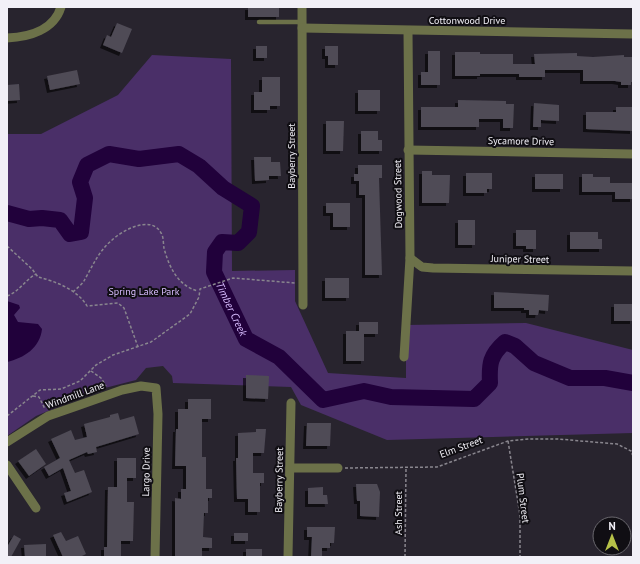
<svg xmlns="http://www.w3.org/2000/svg" width="640" height="564" viewBox="0 0 640 564" font-family="'PT Sans',sans-serif">
<style>
.green{fill:#4a2f68}
.water{fill:#21013b}
.lines{fill:none;stroke-linecap:round;stroke-linejoin:round}
.river{stroke:#21013b;stroke-width:16}
.building{fill:#4f4b56;filter:url(#shadow)}
.path{stroke:#89868e;stroke-width:1.5;stroke-dasharray:3 2;stroke-linecap:butt}
.service{stroke:#6c7149;stroke-width:4.5}
.minor{stroke:#6c7149;stroke-width:9}
.labels{text-anchor:middle;dominant-baseline:central;stroke-width:4;stroke-linejoin:round;paint-order:stroke}
.street-label{font-size:10px;fill:#f2f0f7;stroke:#100e13}
.park-label{font-size:10px;fill:#d7bcfe;stroke:#100e13}
.water-label{font-size:11px;font-style:italic;fill:#d5bafc;stroke:#100e13}
</style>
<defs>
<filter id="shadow"><feDropShadow dx="-3" dy="3" stdDeviation="0" flood-color="#0009"/></filter>
</defs>
<rect width="100%" height="100%" fill="#28242e"/>
<path class="green" d="M152,55L231,59L232,271L295,270V301L328,373L406,378V325L526,323L633,350V433L387,440L301,405L291,387L173,383L172,376L163,366L146,368L136,380L101,389L36,416L7,436V134H41L118,95Z"/>
<path class="water" d="M7,301L19,305L20,308L14,315L18,322L38,324L42,329C40,348 24,358 7,362Z"/>
<g class="lines">
<path class="river" id="s1" d="M7,213L29,219L42,218L60,220L70,234L81,232L85,198L80,182L87,165L109,154L139,159L179,154L199,166L223,188L252,206L249,232L238,243L222,242L215,252L214,272L246,339L279,357L323,400L364,391L391,397L474,399L490,383C489,364 490,355 505,342L515,346L534,363L570,378H605L633,383"/>
</g>
<g class="building">
<rect x="248" y="7" width="31" height="10"/>
<path d="M117,23L132,29L122,53L103,45L107,35L111,37Z"/>
<rect x="256" y="46" width="11" height="12"/>
<path d="M325,46H338V65H328V56H325Z"/>
<path d="M428,51H440V85H421V72H428Z"/>
<path d="M455,52H480V54H513V64H535L534,54L577,53V56L593,57L624,55V57H633V82H631V85H621V82L615,81H583V70H545V77H519V74H480V76H455Z"/>
<path d="M77,70L80,84L50,90L47,76Z"/>
<path d="M262,77H280V106H270V110H254V92H262Z"/>
<path d="M19,84L20,100L7,101V85Z"/>
<rect x="358" y="90" width="22" height="21"/>
<path d="M458,100L506,101V104H514L513,128H503V119H479V127H421V107H458Z"/>
<path d="M534,103L559,105V121L541,120V127H533Z"/>
<path d="M616,107H633V131L586,129V112H616Z"/>
<path d="M326,121H344L343,151H326Z"/>
<path d="M361,131H378V140H382V151H361Z"/>
<path d="M254,157H271V162H280L281,176H269V180L255,181Z"/>
<path d="M358,165H382V178H379L382,275H365V195H359V181H354V174H358Z"/>
<path d="M422,171H432V175H450L449,203H422Z"/>
<path d="M466,173H492V189H487V193H466Z"/>
<rect x="535" y="174" width="28" height="15"/>
<path d="M582,174H593V177H610V183H633V199H615V192H582Z"/>
<path d="M326,203H350V227H333V213H326Z"/>
<rect x="458" y="220" width="17" height="25"/>
<path d="M516,230H536V249H526V246H516Z"/>
<path d="M570,232H598V239H602V249H570Z"/>
<rect x="325" y="278" width="24" height="20"/>
<path d="M494,292L549,295L548,311L539,310L538,315H529V310H524V308H494Z"/>
<rect x="614" y="304" width="19" height="17"/>
<path d="M359,322H378V334H364V361H346V331H359Z"/>
<path d="M246,375L269,376L268,399L246,398Z"/>
<path d="M188,399H211V419H202V457H206V489H212V498H208V513H204L203,537L212,538V548H202V557H175V498L181,499V489H186V466H175L176,429H178V409H188Z"/>
<path d="M118,413L120,420L134,416L139,434L96,447L97,452L88,454L87,452L69,460L75,473L84,470L92,492L67,502L64,493L71,491L63,468L49,476L44,467L60,458L51,439L71,430L75,440L87,437L84,424L110,417V415Z"/>
<path d="M307,423H331L330,446H306Z"/>
<path d="M256,429H266L264,453H253V473H264V483H260V512H248V499H237L236,458H238V433L256,432Z"/>
<path d="M36,449L46,464L29,476L18,461Z"/>
<path d="M117,458H136V478H127V502H134L133,541H121V557H104V547H107L108,487H117Z"/>
<path d="M356,484H377L380,492L379,517L360,516V501H357Z"/>
<path d="M323,487V495H327L328,504H308V488Z"/>
<path d="M307,527H335L334,543H330V548H322V557H311L312,537H307Z"/>
<path d="M61,532L66,541L78,536L86,554L80,557H63L53,535Z"/>
<rect x="234" y="533" width="14" height="8"/>
<path d="M14,535L21,539L11,557H7V547Z"/>
<path d="M46,544V557H25L24,545Z"/>
<rect x="246" y="549" width="16" height="8"/>
</g>
<g class="lines">
<g class="path">
<path d="M7,246L32,269L38,277C55,281 78,290 87,306L118,303L124,308L138,347"/>
<path d="M73,292C77,288 83,284 85,279C93,265 99,251 111,241C121,231 151,214 161,233C164,237 163,244 164,248C169,267 178,286 198,291"/>
<path d="M7,296C19,292 25,280 36,274"/>
<path d="M91,371L101,378L106,386"/>
<path d="M33,396L39,397L45,409"/>
<path d="M7,416L40,390L61,389L80,381L96,365L113,355L151,342L190,314L199,297L200,289L233,278L295,283"/>
<path d="M508,441L520,515V557"/>
<path d="M345,468L437,467L508,441L529,439H558L617,444L631,451L633,456"/>
<path d="M405,557L406,469"/>
</g>
<path class="service" d="M259,22H302"/>
<g class="minor">
<path d="M302,7L303,305"/>
<path d="M302,28L633,34"/>
<path d="M7,38C29,37 54,30 61,7"/>
<path d="M408,150L633,154"/>
<path d="M410,258L422,267L433,268L633,271"/>
<path d="M404,357L410,258L408,31"/>
<path d="M7,442L48,416L74,407L122,390L141,386L156,388L158,414L155,557"/>
<path d="M7,465L36,508"/>
<path d="M290,468H338"/>
<path d="M288,557L291,403"/>
</g>
</g>
<g class="labels">
<g class="street-label">
<text x="467" y="20">Cottonwood Drive</text>
<text transform="translate(521 141) rotate(1)">Sycamore Drive</text>
<text transform="translate(291 156) rotate(-90)">Bayberry Street</text>
<text transform="translate(398 194) rotate(-91)">Dogwood Street</text>
<text transform="translate(520 259) rotate(1)">Juniper Street</text>
<text transform="translate(75 395) rotate(-20)">Windmill Lane</text>
<text transform="translate(461 447) rotate(-20)">Elm Street</text>
<text transform="translate(146 472) rotate(-89)">Largo Drive</text>
<text transform="translate(279 480) rotate(-89)">Bayberry Street</text>
<text transform="translate(523 498) rotate(83)">Plum Street</text>
<text transform="translate(398 513) rotate(-90)">Ash Street</text>
</g>
<g class="park-label">
<text x="144" y="291">Spring Lake Park</text>
</g>
<g class="water-label">
<text stroke="none"><textPath href="#s1" startOffset="468">Timber Creek</textPath></text>
</g>
</g>
<rect width="640" height="564" fill="none" stroke="#f2f0f7" stroke-width="16"/>
<g transform="translate(612 536)"><circle r="19" fill="#100e13" stroke="#6a686e"/>
<path d="M0-3L7 15L0 10L-7 15Z" fill="#b6c148"/>
<text y="-6" font-size="11" font-weight="bold" text-anchor="middle" fill="#f2f0f7">N</text>
</g>
</svg>
